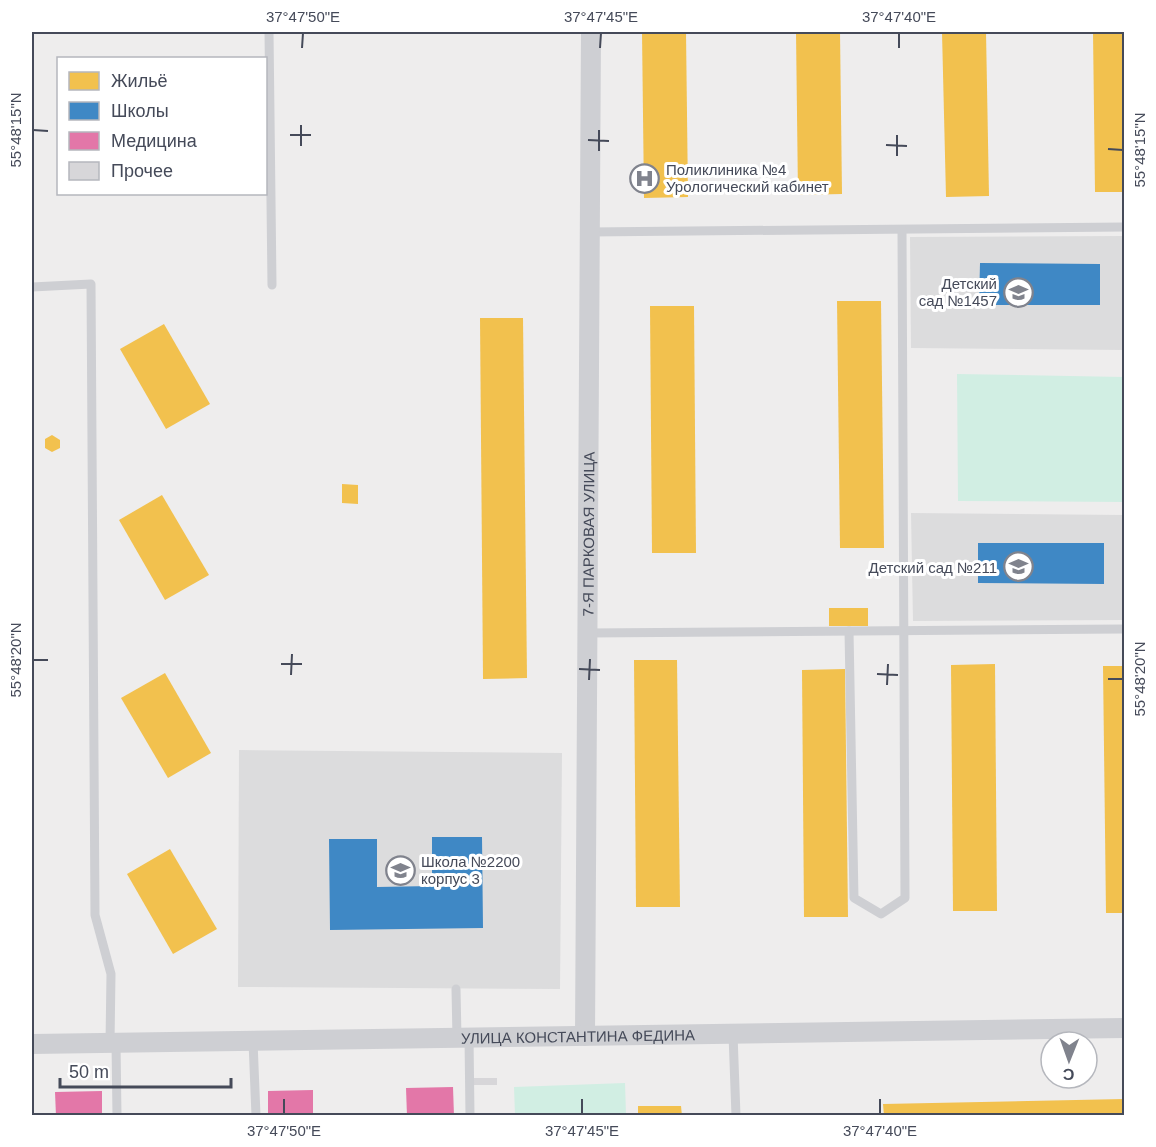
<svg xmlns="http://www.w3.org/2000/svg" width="1156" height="1147" viewBox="0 0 1156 1147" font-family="Helvetica,sans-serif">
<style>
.education{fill:#dcdcdd}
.green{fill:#d1eee3}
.homes{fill:#f2c14e}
.schools{fill:#3f88c5}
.health{fill:#e377a8}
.building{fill:#d7d6d9}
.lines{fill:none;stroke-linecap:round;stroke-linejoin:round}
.service{stroke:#cecfd3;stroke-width:9}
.minor{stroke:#cecfd3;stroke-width:20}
.ticks{fill:none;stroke:#454a59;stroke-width:2}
.labels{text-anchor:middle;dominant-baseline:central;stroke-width:6;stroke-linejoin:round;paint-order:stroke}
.poi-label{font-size:15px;fill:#454a59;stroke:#fff;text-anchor:start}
.street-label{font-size:15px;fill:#454a59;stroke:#fff}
.neatline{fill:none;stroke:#454a59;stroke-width:2}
.ticks-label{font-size:15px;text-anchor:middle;fill:#454a59}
</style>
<rect width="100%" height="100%" fill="#eeeded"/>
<g class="education">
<path d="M1124,236V350L911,348L910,237Z"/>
<path d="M911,513L1124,515V620L913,621Z"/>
<path d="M239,750L562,753L560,989L238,987Z"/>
</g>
<g class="green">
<path d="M957,374L1124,377V502L958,501Z"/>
<path d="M625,1083L626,1115H515L514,1087Z"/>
</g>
<g class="homes">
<path d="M642,32H686L688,197L644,198Z"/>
<path d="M796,32H840L842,194L798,195Z"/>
<path d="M942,32H986L989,196L946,197Z"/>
<path d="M1093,32H1124V192H1095Z"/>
<path d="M837,301H881L884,548H840Z"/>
<path d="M650,306H694L696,553H652Z"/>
<path d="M480,318H523L527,678L483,679Z"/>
<path d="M164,324L210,404L166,429L120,349Z"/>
<path d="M52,435L60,440V448L52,452L45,448V439Z"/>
<path d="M342,484L358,485V504L342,503Z"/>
<path d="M162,495L209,575L165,600L119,520Z"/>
<rect x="829" y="608" width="39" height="18"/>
<path d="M634,660H677L680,907H636Z"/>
<path d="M995,664L997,911H953L951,665Z"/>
<path d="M1103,666H1124V913H1106Z"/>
<path d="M845,669L848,917H804L802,670Z"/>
<path d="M165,673L211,753L168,778L121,698Z"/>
<path d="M170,849L217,929L173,954L127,874Z"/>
<path d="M1124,1099V1116H884L883,1104Z"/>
<path d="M638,1106H681L682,1116H638Z"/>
</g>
<g class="schools">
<path d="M980,263L1100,264V305H979Z"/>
<path d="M978,543H1104V584L978,583Z"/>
<path d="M432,837H482L483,928L330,930L329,839H377V887L432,886Z"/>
</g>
<g class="health">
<path d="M453,1087L454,1116H407L406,1088Z"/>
<path d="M313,1090V1116H268V1091Z"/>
<path d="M102,1091V1116H56L55,1092Z"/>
</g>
<path class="building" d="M472,1078H497V1085H473Z"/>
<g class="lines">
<g class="service">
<path d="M269,32L272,285"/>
<path d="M590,232L1124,227"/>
<path d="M32,287L91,284L95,915L111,974L110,1043"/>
<path d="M849,631L854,898L881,914L905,898L902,230"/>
<path d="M588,633L1124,629"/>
<path d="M456,989L457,1038"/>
<path d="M733,1034L736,1116"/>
<path d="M469,1038L470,1116"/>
<path d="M253,1041L256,1116"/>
<path d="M116,1043L117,1116"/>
</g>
<g class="minor">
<path id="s1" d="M585,1036L591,32"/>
<path id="s2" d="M32,1044L1124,1028"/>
</g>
</g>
<path class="ticks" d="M302,48L303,33M600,48L601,33M899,48V33M33,130L48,131M290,135H311M588,140L609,141M886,145L907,146M301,146V125M1108,149L1123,150M599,151V130M897,156V135M33,660H48M281,664H302M579,669L600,670M877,674L898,675M291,675L292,654M1108,679H1123M589,680L590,659M887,685L888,664M284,1114V1099M582,1114V1099M880,1114V1099"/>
<defs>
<symbol id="hospital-ring" viewBox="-11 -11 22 22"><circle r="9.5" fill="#fff" stroke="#80838d" stroke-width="1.5"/><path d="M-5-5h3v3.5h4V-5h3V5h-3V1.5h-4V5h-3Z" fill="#80838d"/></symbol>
<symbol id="school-ring" viewBox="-11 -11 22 22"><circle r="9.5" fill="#fff" stroke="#80838d" stroke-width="1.5"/><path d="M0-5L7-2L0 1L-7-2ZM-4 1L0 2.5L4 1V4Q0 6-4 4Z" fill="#80838d"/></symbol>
</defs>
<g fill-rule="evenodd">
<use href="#hospital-ring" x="628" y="162" width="33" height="33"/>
<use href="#school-ring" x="1002" y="276" width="33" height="33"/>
<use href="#school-ring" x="1002" y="550" width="33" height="33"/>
<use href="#school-ring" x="384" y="854" width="33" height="33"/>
</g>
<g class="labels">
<g class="poi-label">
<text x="666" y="169">Поликлиника №4<tspan x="666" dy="17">Урологический кабинет</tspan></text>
<text x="997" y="283" text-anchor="end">Детский<tspan x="997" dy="17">сад №1457</tspan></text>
<text x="997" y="567" text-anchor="end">Детский сад №211</text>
<text x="421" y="861">Школа №2200<tspan x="421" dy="17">корпус 3</tspan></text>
</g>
<g class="street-label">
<text stroke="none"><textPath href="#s1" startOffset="502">7-Я ПАРКОВАЯ УЛИЦА</textPath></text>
<text stroke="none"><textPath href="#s2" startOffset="546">УЛИЦА КОНСТАНТИНА ФЕДИНА</textPath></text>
</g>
</g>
<rect width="1156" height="1147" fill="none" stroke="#ffffff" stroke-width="66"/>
<rect x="57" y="57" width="210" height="138" fill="#ffffff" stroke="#b5b7bd" stroke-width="1.5"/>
<rect x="69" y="72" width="30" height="18" fill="#f2c14e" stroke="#b5b7bd" stroke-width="1.5"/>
<text x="111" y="87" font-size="18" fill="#454a59">Жильё</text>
<rect x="69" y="102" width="30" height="18" fill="#3f88c5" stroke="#b5b7bd" stroke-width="1.5"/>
<text x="111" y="117" font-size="18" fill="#454a59">Школы</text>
<rect x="69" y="132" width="30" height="18" fill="#e377a8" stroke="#b5b7bd" stroke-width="1.5"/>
<text x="111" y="147" font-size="18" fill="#454a59">Медицина</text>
<rect x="69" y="162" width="30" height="18" fill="#d7d6d9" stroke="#b5b7bd" stroke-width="1.5"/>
<text x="111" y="177" font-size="18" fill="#454a59">Прочее</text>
<g transform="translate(1069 1060) rotate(181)"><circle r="28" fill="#ffffff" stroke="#b5b7bd" stroke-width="1.5"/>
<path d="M0-4.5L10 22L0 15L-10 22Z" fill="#80838d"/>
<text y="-9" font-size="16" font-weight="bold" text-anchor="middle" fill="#454a59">С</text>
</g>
<path d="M60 1078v9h171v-9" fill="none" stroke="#454a59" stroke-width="3"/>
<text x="69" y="1078" font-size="18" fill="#454a59" stroke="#ffffff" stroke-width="4.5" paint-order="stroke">50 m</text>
<rect x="33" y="33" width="1090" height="1081" class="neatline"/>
<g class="ticks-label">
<text x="303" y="22">37°47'50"E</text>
<text x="601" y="22">37°47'45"E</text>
<text x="899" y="22">37°47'40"E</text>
<text transform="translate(16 130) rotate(-90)" y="5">55°48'15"N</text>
<text transform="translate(1140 150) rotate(-90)" y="5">55°48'15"N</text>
<text transform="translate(16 660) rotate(-90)" y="5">55°48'20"N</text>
<text transform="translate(1140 679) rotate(-90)" y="5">55°48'20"N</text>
<text x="284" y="1136">37°47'50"E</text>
<text x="582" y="1136">37°47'45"E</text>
<text x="880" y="1136">37°47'40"E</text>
</g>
</svg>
